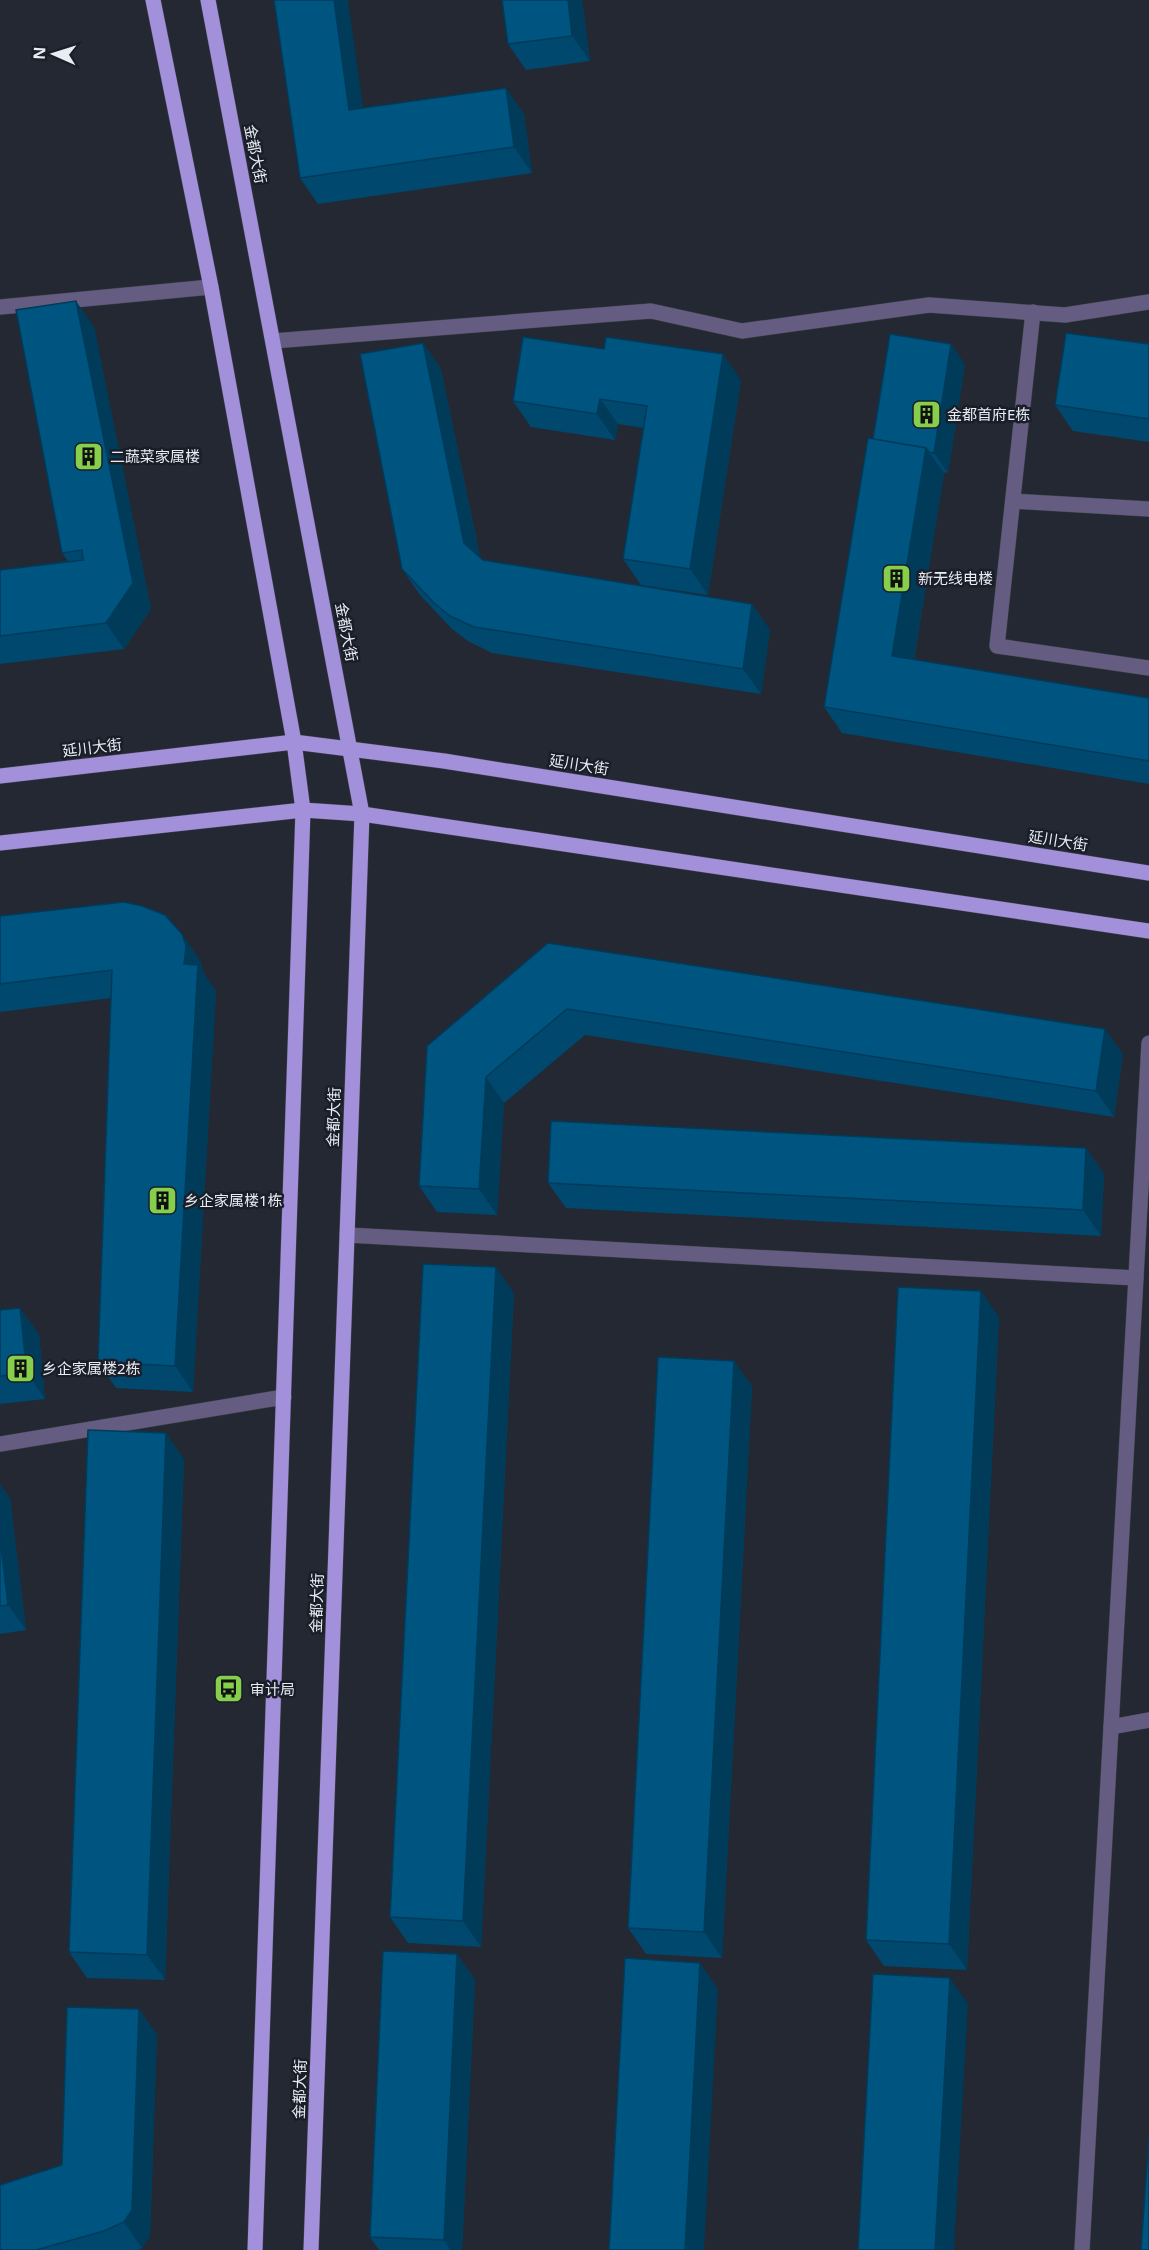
<svg xmlns="http://www.w3.org/2000/svg" width="1149" height="2250" viewBox="0 0 1149 2250" font-family="'Noto Sans','Noto Sans SC',sans-serif">
<style>
.lines{fill:none;stroke-linecap:round;stroke-linejoin:round}
.minor-casing{stroke:#3f434e;stroke-width:16}
.major-casing{stroke:#3f434e;stroke-width:16}
.minor{stroke:#655d81;stroke-width:15}
.major{stroke:#a290da;stroke-width:15}
.wall{fill:#00486e}
.shaded-wall{fill:#003b5a}
.building{fill:#005480;stroke:#003b5a;stroke-width:1.5}
.labels{text-anchor:middle;dominant-baseline:central;stroke-width:5;stroke-linejoin:round;paint-order:stroke}
.street-label{font-size:15px;fill:#e8ecf3;stroke:#1a1e29}
.poi-label{font-size:15px;fill:#e8ecf3;stroke:#1a1e29;text-anchor:start}
</style>
<rect width="100%" height="100%" fill="#232833"/>
<g class="lines">
<defs>
<g id="minor">
<path d="M0,307L211,287"/>
<path d="M1033,312L997,646L1149,668"/>
<path d="M273,341L651,311L742,331L929,305L1065,315L1149,302"/>
<path d="M1013,501L1149,509"/>
<path d="M347,1235L1136,1278"/>
<path d="M0,1444L284,1397"/>
<path d="M1111,1727L1149,1720"/>
<path d="M1082,2250L1149,1043"/>
</g>
<g id="major">
<path d="M153,0L211,287L294,742L303,810L255,2250"/>
<path d="M208,0L362,814L311,2250"/>
<path d="M0,776L294,742L444,761L1149,873"/>
<path d="M0,843L303,810L362,814L1149,931"/>
</g>
</defs>
<use href="#minor" class="minor-casing"/>
<use href="#major" class="major-casing"/>
<use href="#minor" class="minor"/>
<use href="#major" class="major"/>
</g>
<g class="wall">
<path d="M582,0L590,61L526,70L508,44Z"/>
<path d="M506,88L524,114L532,173L318,204L300,178L363,108Z"/>
<path d="M94,327L151,609L124,649L0,664V570L68,561L62,553Z"/>
<path d="M423,343L441,369L480,557L483,560L752,604L770,630L761,694L492,653L468,641L452,629L420,595L402,569Z"/>
<path d="M1149,344V442L1073,431L1055,405Z"/>
<path d="M965,364L948,473L943,472L944,473L914,660L1149,698V784L842,733L824,707L873,439Z"/>
<path d="M741,380L708,595L641,585L623,559L643,428L618,424L615,440L531,427L513,401Z"/>
<path d="M0,916L200,960L204,974L216,991L193,1392L116,1388L98,1362L111,998L0,1012Z"/>
<path d="M548,943L1123,1054L1114,1117L585,1035L504,1103L497,1215L437,1212L419,1186Z"/>
<path d="M1086,1148L1104,1174L1101,1236L566,1208L548,1183Z"/>
<path d="M514,1293L481,1947L408,1943L390,1917Z"/>
<path d="M0,1310L39,1334L45,1399L0,1404Z"/>
<path d="M999,1317L967,1970L884,1966L866,1940Z"/>
<path d="M752,1386L722,1958L646,1954L628,1928Z"/>
<path d="M184,1459L165,1980L87,1978L69,1952Z"/>
<path d="M0,1484L10,1499L26,1630L0,1634Z"/>
<path d="M457,1954L475,1980L462,2250H379L370,2237Z"/>
<path d="M139,2009L157,2035L150,2236L142,2248L138,2250H0L62,2165Z"/>
</g>
<g class="shaded-wall">
<path d="M334,0H348L367,136L349,110Z"/>
<path d="M568,0H582L590,61L572,36Z"/>
<path d="M506,88L524,114L532,173L514,147Z"/>
<path d="M76,301L94,327L151,609L124,649L106,623Z"/>
<path d="M423,343L441,369L482,569L464,543Z"/>
<path d="M951,344L965,364L948,473L934,453Z"/>
<path d="M723,354L741,380L708,595L690,569Z"/>
<path d="M600,399L618,424L615,440L597,414Z"/>
<path d="M926,448L944,473L910,682L892,656Z"/>
<path d="M752,604L770,630L761,694L743,669Z"/>
<path d="M182,934L200,960L204,974L216,991L193,1392L175,1366L184,964Z"/>
<path d="M1105,1029L1123,1054L1114,1117L1096,1091Z"/>
<path d="M486,1077L504,1103L497,1215L479,1189Z"/>
<path d="M1086,1148L1104,1174L1101,1236L1083,1210Z"/>
<path d="M496,1267L514,1293L481,1947L463,1921Z"/>
<path d="M981,1291L999,1317L967,1970L949,1944Z"/>
<path d="M20,1308L39,1334L45,1399L27,1373Z"/>
<path d="M734,1361L752,1386L722,1958L704,1932Z"/>
<path d="M166,1433L184,1459L165,1980L147,1955Z"/>
<path d="M0,1484L10,1499L26,1630L8,1605L0,1537Z"/>
<path d="M457,1954L475,1980L462,2250H450L444,2240Z"/>
<path d="M700,1963L718,1989L704,2250H685Z"/>
<path d="M950,1978L968,2004L954,2250H935Z"/>
<path d="M139,2009L157,2035L150,2236L142,2248L124,2222Z"/>
</g>
<g class="building">
<path d="M274,0H334L349,110L506,88L514,147L300,178Z"/>
<path d="M502,0H568L572,36L508,44Z"/>
<path d="M76,301L133,583L106,623L0,636V570L83,560L82,550L62,553L16,310Z"/>
<path d="M1066,333L1149,344V419L1055,405Z"/>
<path d="M890,334L951,344L934,453L929,452L926,448L873,439Z"/>
<path d="M523,337L604,349L606,337L723,354L690,569L623,559L647,406L600,399L597,414L513,401Z"/>
<path d="M423,343L464,543L483,560L752,604L743,669L474,627L450,616L434,603L402,569L360,354Z"/>
<path d="M868,438L926,448L892,656L1149,698V761L824,707Z"/>
<path d="M124,902L142,906L165,915L182,934L186,946L184,964L198,965L175,1366L98,1362L112,970L0,984V916Z"/>
<path d="M548,943L1105,1029L1096,1091L567,1009L486,1077L479,1189L419,1186L427,1046Z"/>
<path d="M551,1121L1086,1148L1083,1210L548,1183Z"/>
<path d="M423,1264L496,1267L463,1921L390,1917Z"/>
<path d="M898,1287L981,1291L949,1944L866,1940Z"/>
<path d="M20,1308L27,1373L0,1376V1310Z"/>
<path d="M658,1357L734,1361L704,1932L628,1928Z"/>
<path d="M88,1430L166,1433L147,1955L69,1952Z"/>
<path d="M0,1537L8,1605L0,1606Z"/>
<path d="M383,1951L457,1954L444,2240L370,2237Z"/>
<path d="M625,1958L700,1963L685,2250H609Z"/>
<path d="M873,1974L950,1978L935,2250H858Z"/>
<path d="M67,2007L139,2009L132,2210L124,2222L104,2231L36,2250H0V2185L62,2165Z"/>
<path d="M1149,2135V2250H1141Z"/>
</g>
<defs>
<symbol id="building-square" viewBox="-11 -11 22 22"><rect x="-9" y="-9" width="18" height="18" rx="4" fill="#85cf4d" stroke="#1a1e29"/><path d="M-4-6H4V6H1V3H-1V6H-4ZM-2.5-4.3h1.7v1.8h-1.7ZM.8-4.3h1.7v1.8H.8ZM-2.5-1h1.7V.8h-1.7ZM.8-1h1.7V.8H.8Z" fill="#111"/></symbol>
<symbol id="bus-square" viewBox="-11 -11 22 22"><rect x="-9" y="-9" width="18" height="18" rx="4" fill="#85cf4d" stroke="#1a1e29"/><path d="M-5-6H5V4H4V6H2V4H-2V6H-4V4H-5ZM-3.5-4V0h7V-4ZM-3.5 1.2v1.5H-2V1.2ZM2 1.2v1.5H3.5V1.2Z" fill="#111"/></symbol>
</defs>
<g fill-rule="evenodd">
<use href="#building-square" x="910" y="398" width="33" height="33"/>
<use href="#building-square" x="72" y="440" width="33" height="33"/>
<use href="#building-square" x="880" y="562" width="33" height="33"/>
<use href="#building-square" x="146" y="1184" width="33" height="33"/>
<use href="#building-square" x="4" y="1352" width="33" height="33"/>
<use href="#bus-square" x="212" y="1672" width="33" height="33"/>
</g>
<g class="labels">
<g class="street-label">
<text transform="translate(256 154) rotate(79)">金都大街</text>
<text transform="translate(347 632) rotate(79)">金都大街</text>
<text transform="translate(92 747) rotate(-7)">延川大街</text>
<text transform="translate(579 764) rotate(9)">延川大街</text>
<text transform="translate(1058 840) rotate(9)">延川大街</text>
<text transform="translate(333 1117) rotate(-88)">金都大街</text>
<text transform="translate(316 1603) rotate(-88)">金都大街</text>
<text transform="translate(299 2089) rotate(-88)">金都大街</text>
</g>
<g class="poi-label">
<text x="947" y="414">金都首府E栋</text>
<text x="110" y="456">二蔬菜家属楼</text>
<text x="918" y="578">新无线电楼</text>
<text x="184" y="1200">乡企家属楼1栋</text>
<text x="42" y="1368">乡企家属楼2栋</text>
<text x="250" y="1689">审计局</text>
</g>
</g>
<g transform="translate(54 54) rotate(273)" stroke="#1a1e29" stroke-width="4.5" paint-order="stroke">
<path d="M0-4.5L10 22L0 15L-10 22Z" fill="#e8ecf3"/>
<text y="-9" font-size="16" font-weight="bold" text-anchor="middle" fill="#e8ecf3">N</text>
</g>
</svg>
